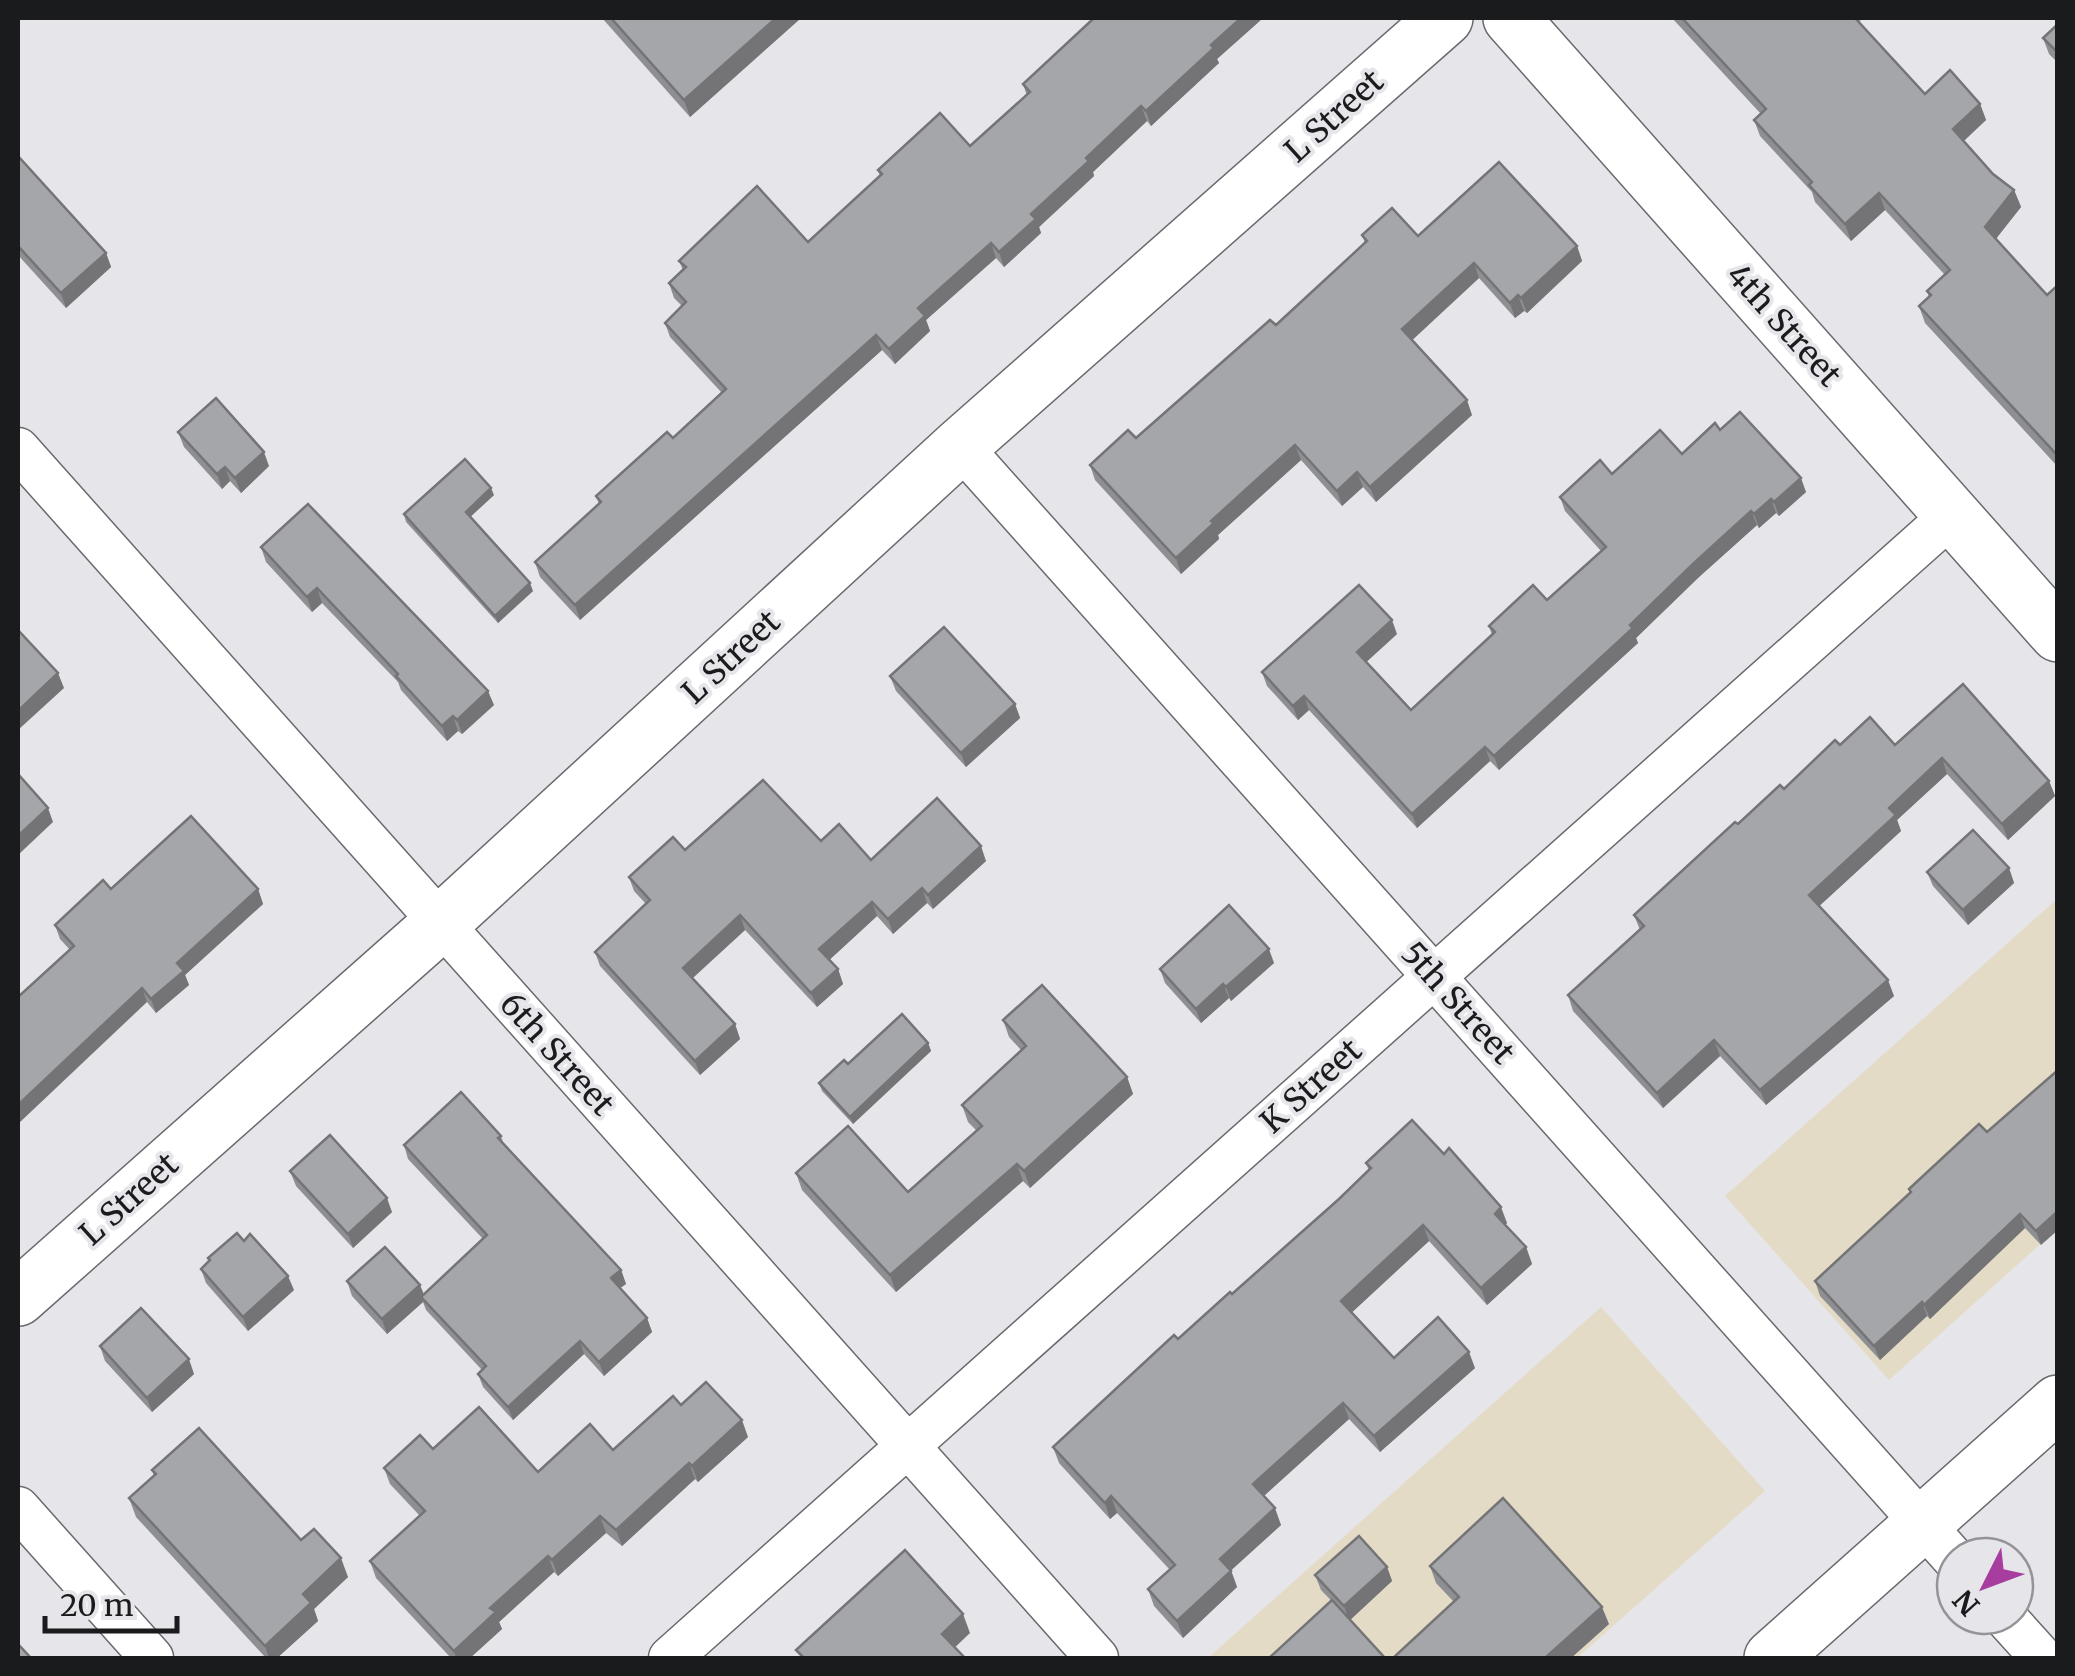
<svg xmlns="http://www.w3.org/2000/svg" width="2075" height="1676" viewBox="0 0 2075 1676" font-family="Merriweather,serif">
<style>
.commercial{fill:#e4dbc6}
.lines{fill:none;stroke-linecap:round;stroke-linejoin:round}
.minor-casing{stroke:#696a6e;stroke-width:45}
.tertiary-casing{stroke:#696a6e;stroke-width:58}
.secondary-casing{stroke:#696a6e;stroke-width:58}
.minor{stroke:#fff;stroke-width:42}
.tertiary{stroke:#fff;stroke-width:55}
.secondary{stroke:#fff;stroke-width:55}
.wall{fill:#8e8f92}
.shaded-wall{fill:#747477}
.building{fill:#a5a6aa;stroke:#747477;stroke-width:2.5}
.labels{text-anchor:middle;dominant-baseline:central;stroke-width:8;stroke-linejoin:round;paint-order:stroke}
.street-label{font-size:32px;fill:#1a1b1c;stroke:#e5e5ea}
</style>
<rect width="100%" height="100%" fill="#e5e5ea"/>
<g class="commercial">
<path d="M2057,899V1229L1889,1380L1725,1196Z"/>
<path d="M1601,1307L1765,1491L1577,1658H1208Z"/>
</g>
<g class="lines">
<defs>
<g id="minor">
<path d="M960,446L1955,1560"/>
<path d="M18,449L1097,1658"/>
<path d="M18,1508L152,1658"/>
<path d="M2004,1616L2042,1658"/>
<path d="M670,1658L1953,514"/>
</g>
<g id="tertiary">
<path d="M1511,18L2058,634"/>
<path d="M18,1298L441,923L960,446L1445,18"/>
</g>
<path id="secondary" d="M1772,1658L2058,1403"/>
</defs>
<use href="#minor" class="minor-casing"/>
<use href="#tertiary" class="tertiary-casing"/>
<use href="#secondary" class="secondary-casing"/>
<use href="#minor" class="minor"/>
<use href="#tertiary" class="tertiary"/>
<use href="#secondary" class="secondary"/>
</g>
<g class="wall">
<path d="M602,18H801L690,117Z"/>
<path d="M1091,18H1263L1217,59L1219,63L1151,126L1147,121L1093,172L1094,176L1039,227L1041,233L1004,267L996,258L926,320L930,331L895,364L882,350L580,620L540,577L535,562L599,504L596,496L673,438L722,393L670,337L665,323L682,306L674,298L669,283L683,270L679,261L808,242L880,176L878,170L970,146L1027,96L1023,84L1092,19Z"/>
<path d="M1672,18H1863L1859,22L1925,94L1980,104L1986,120L1964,141L1993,174L2014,190L2021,207L1996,238L2047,295L2058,285V467L1925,323L1919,306L1929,297L1927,291L1945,275L1885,210L1851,241L1815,202L1812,192L1760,136L1754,120L1761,114Z"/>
<path d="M2058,24V63L2049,54L2043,38Z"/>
<path d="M18,156L106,253L111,267L66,308L18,255Z"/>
<path d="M1362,235L1418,236L1577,246L1582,261L1527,313L1524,311L1515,318L1479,278L1412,340L1472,415L1376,502L1363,487L1342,506L1301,460L1218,535L1219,539L1181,574L1095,480L1090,465L1136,438L1276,325L1365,243Z"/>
<path d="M1720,430L1806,492L1779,516L1776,513L1759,528L1757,525L1699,577L1636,638L1638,643L1499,770L1490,761L1417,828L1309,710L1298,720L1267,686L1262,672L1397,634L1366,662L1411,710L1492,635L1489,626L1547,600L1601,551L1565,511L1560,497L1612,474L1682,454Z"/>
<path d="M178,432L269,466L241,493L230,481L222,489L184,447Z"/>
<path d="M494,495L470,517L533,591L498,623L406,522L404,514Z"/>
<path d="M261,547L494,705L462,734L458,731L447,741L401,690L398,682L322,603L312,612L266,562Z"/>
<path d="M890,676L1015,704L1020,718L966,767L896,691Z"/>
<path d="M1840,745H1895L2049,781L2055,796L2008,840L1947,774L1897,820L1901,831L1819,906L1894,996L1766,1105L1720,1056L1663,1108L1573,1011L1568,995L1640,930L1634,915L1738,824Z"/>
<path d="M821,841L871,860L986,861L933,909L927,903L893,934L877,916L829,960L838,969L843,984L817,1007L745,930L693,978L735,1024L740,1039L700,1075L600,966L595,952L646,904L634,891L629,877L685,850Z"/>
<path d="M2009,868L2014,883L1968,925L1933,886L1927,872Z"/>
<path d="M111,889H258L263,904L185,975L189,985L156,1013L147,1002L70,950L60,939L55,925Z"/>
<path d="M1274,963L1231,1001L1229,998L1201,1023L1165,983L1160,969Z"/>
<path d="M1003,1020L1127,1077L1133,1094L1030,1188L1023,1181L896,1292L802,1190L796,1173L908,1192L977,1131L968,1122L962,1105L1021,1050L1009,1037Z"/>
<path d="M928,1043L931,1051L853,1124L822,1091L819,1083L848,1064Z"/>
<path d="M2058,1070L2041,1245L2025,1228L1930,1319L1927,1316L1880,1360L1820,1296L1815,1281L1910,1194L1909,1189L1987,1132Z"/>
<path d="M501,1136L504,1145L621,1270L626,1284L620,1288L647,1318L652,1332L604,1376L584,1354L513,1420L483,1387L478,1374L482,1370L426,1310L423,1302L387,1334L352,1296L347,1281L424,1294L483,1239L408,1159L404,1145Z"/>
<path d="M1366,1163L1507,1223L1505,1225L1526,1247L1532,1264L1487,1305L1429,1241L1352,1312L1394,1358L1475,1368L1380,1452L1349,1419L1264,1496L1281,1525L1231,1570L1237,1587L1183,1638L1154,1606L1148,1589L1170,1570L1117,1513L1110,1519L1059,1463L1053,1447L1178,1339L1232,1294L1369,1171Z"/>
<path d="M290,1171L392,1212L353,1248L296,1186Z"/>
<path d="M208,1258L294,1290L248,1331L206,1283L201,1269L210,1261Z"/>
<path d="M100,1346L194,1374L152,1412L105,1361Z"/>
<path d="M681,1405L748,1437L698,1482L695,1479L622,1546L606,1533L558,1576L554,1572L499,1622L502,1629L470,1658H451L376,1578L370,1561L420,1516L390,1484L384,1468L433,1449L538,1472L613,1450Z"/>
<path d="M152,1470L301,1540L348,1577L314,1609L318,1621L277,1658H266L136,1517L129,1498L154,1476Z"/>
<path d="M1430,1566L1609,1624L1571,1658H1393L1454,1602L1436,1583Z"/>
<path d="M1387,1567L1392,1581L1350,1620L1321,1590L1315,1575Z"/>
</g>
<g class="shaded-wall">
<path d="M776,18H801L690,117L684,100Z"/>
<path d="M1241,18H1263L1217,59L1219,63L1151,126L1146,111L1211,45Z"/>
<path d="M1980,104L1986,120L1959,145L1953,129Z"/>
<path d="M1141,106L1147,121L1093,172L1094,176L1039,227L1041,233L1004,267L999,252L1031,214L1086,158Z"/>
<path d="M2014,190L2021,207L1992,244L1985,227Z"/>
<path d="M1879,193L1885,210L1851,241L1845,224Z"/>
<path d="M991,243L996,258L926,320L930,331L895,364L889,349L918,308Z"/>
<path d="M1577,246L1582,261L1527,313L1521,298Z"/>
<path d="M106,253L111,267L66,308L61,293Z"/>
<path d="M1474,263L1479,278L1407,345L1402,329Z"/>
<path d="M1518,295L1524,311L1515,318L1510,303Z"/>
<path d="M876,335L882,350L580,620L575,605Z"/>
<path d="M1467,400L1472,415L1376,502L1370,487Z"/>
<path d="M1295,445L1301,460L1218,535L1219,539L1181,574L1176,558L1211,521Z"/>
<path d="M264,452L269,466L241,493L235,478Z"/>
<path d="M225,467L230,481L222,489L217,474Z"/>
<path d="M1357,472L1363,487L1342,506L1337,491Z"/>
<path d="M1801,478L1806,492L1779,516L1774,502Z"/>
<path d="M491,488L494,495L468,519L466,512Z"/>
<path d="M1771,499L1776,513L1759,528L1754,514Z"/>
<path d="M1751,511L1757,525L1699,577L1636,638L1638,643L1499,770L1494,756L1694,563Z"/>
<path d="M530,583L533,591L498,623L495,616Z"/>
<path d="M317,588L322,603L312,612L307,597Z"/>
<path d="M1392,620L1397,634L1362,666L1357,652Z"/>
<path d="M58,673L64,688L18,730V711Z"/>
<path d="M488,691L494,705L462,734L457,720Z"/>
<path d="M1304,696L1309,710L1298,720L1293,706Z"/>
<path d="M1015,704L1020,718L966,767L961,753Z"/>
<path d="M453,716L458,731L447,741L442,726Z"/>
<path d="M1485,747L1490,761L1417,828L1412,814Z"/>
<path d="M1942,758L1947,774L1897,820L1901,831L1815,910L1809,895L1889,808Z"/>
<path d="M2049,781L2055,796L2008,840L2002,824Z"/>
<path d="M48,808L53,822L18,855V836Z"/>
<path d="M981,846L986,861L933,909L928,895Z"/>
<path d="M2009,868L2014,883L1968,925L1963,910Z"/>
<path d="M922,888L927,903L893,934L888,919Z"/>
<path d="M258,889L263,904L185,975L189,985L156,1013L151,999L177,963Z"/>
<path d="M872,902L877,916L825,964L819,949Z"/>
<path d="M740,915L745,930L688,982L683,968Z"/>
<path d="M1269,949L1274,963L1231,1001L1226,987Z"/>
<path d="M838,969L843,984L817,1007L811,993Z"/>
<path d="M1888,980L1894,996L1766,1105L1760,1090Z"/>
<path d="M1223,984L1229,998L1201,1023L1196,1009Z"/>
<path d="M142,988L147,1002L18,1124V1105Z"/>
<path d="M735,1024L740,1039L700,1075L695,1061Z"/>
<path d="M1714,1040L1720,1056L1663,1108L1657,1093Z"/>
<path d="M928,1043L931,1051L853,1124L850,1117Z"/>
<path d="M1127,1077L1133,1094L1030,1188L1024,1171Z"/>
<path d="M1017,1164L1023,1181L896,1292L890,1275Z"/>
<path d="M387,1198L392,1212L353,1248L348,1234Z"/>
<path d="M1501,1207L1507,1223L1501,1230L1495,1214Z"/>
<path d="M2058,1211V1230L2041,1245L2036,1231Z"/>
<path d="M2020,1214L2025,1228L1930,1319L1924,1305Z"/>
<path d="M1423,1225L1429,1241L1347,1317L1341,1301Z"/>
<path d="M1526,1247L1532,1264L1487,1305L1481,1288Z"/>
<path d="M621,1270L626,1284L616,1291L611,1278Z"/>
<path d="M288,1276L294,1290L248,1331L243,1317Z"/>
<path d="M420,1285L426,1299L421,1297L423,1302L387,1334L382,1319Z"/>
<path d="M1922,1302L1927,1316L1880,1360L1874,1346Z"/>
<path d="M647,1318L652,1332L604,1376L599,1362Z"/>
<path d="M580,1341L584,1354L513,1420L508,1407Z"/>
<path d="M1469,1352L1475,1368L1380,1452L1374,1436Z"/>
<path d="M189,1359L194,1374L152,1412L147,1398Z"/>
<path d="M1343,1403L1349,1419L1258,1501L1253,1484Z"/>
<path d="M742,1420L748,1437L698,1482L692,1466Z"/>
<path d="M689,1463L695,1479L622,1546L616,1530Z"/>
<path d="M1111,1496L1117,1513L1110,1519L1105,1503Z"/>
<path d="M1275,1508L1281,1525L1226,1575L1220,1559Z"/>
<path d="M600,1516L606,1533L558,1576L552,1560Z"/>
<path d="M548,1556L554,1572L499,1622L502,1629L470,1658H456L454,1651L490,1608Z"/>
<path d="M341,1558L348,1577L314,1609L318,1621L277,1658H269L265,1646L303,1594Z"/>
<path d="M1387,1567L1392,1581L1349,1621L1344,1606Z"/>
<path d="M1231,1571L1237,1587L1183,1638L1177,1621Z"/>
<path d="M1602,1607L1609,1624L1571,1658H1545Z"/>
<path d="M963,1614L970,1633L949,1653L942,1634Z"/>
</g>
<g class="building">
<path d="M611,18H776L684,100Z"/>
<path d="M1094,18H1241L1211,45L1214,48L1146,111L1141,106L1086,158L1089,161L1031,214L1036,219L999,252L991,243L918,308L925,316L889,349L876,335L575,605L535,562L601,502L596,496L667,432L673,438L726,389L665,323L686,302L669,283L686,267L679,261L757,186L808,242L882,174L878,170L940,113L970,146L1030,92L1023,84Z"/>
<path d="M1682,18H1855L1925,94L1950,70L1980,104L1953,129L1993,174L2014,190L1985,227L2047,295L2058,285V456L1919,306L1931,295L1927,291L1950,270L1879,193L1845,224L1809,185L1812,182L1754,120L1766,109Z"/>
<path d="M2058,24V53L2043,38Z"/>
<path d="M18,156L106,253L61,293L18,246Z"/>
<path d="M1499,162L1577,246L1521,298L1518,295L1510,303L1474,263L1402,329L1467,400L1370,487L1357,472L1337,491L1295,445L1211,521L1214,523L1176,558L1090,465L1128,430L1136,438L1270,320L1276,325L1367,241L1362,235L1392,208L1418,236Z"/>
<path d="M216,398L264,452L235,478L225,467L217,474L178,432Z"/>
<path d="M1740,412L1801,478L1774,502L1771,499L1754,514L1751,511L1694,563L1630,625L1633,628L1494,756L1485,747L1412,814L1304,696L1293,706L1262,672L1359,585L1392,620L1357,652L1411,710L1495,632L1489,626L1533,585L1547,600L1606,547L1560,497L1600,460L1612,474L1660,430L1682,454L1715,423L1720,430Z"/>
<path d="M465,459L491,488L466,512L530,583L495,616L404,514Z"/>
<path d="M308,504L488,691L457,720L453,716L442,726L396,676L398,674L317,588L307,597L261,547Z"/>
<path d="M944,627L1015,704L961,753L890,676Z"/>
<path d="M18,630L58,673L18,711Z"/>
<path d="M1963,684L2049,781L2002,824L1942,758L1889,808L1896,815L1809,895L1888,980L1760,1090L1714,1040L1657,1093L1568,995L1644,926L1634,915L1735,822L1738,824L1780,785L1784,789L1835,740L1840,745L1870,717L1895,745Z"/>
<path d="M18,774L48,808L18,836Z"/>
<path d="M763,780L821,841L839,824L871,860L937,798L981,846L928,895L922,888L888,919L872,902L819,949L838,969L811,993L740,915L683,968L735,1024L695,1061L595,952L650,900L629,877L673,837L685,850Z"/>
<path d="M191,816L258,889L177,963L184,971L151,999L142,988L18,1105V997L74,946L55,925L103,880L111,889Z"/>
<path d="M1973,830L2009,868L1963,910L1927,872Z"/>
<path d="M1229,905L1269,949L1226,987L1223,984L1196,1009L1160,969Z"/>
<path d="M1042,985L1127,1077L1024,1171L1017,1164L890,1275L796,1173L848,1126L908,1192L982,1126L962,1105L1026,1046L1003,1020Z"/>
<path d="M902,1014L928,1043L850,1117L819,1083L844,1060L848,1064Z"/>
<path d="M2058,1070V1211L2036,1231L2020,1214L1924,1305L1922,1302L1874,1346L1815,1281L1911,1192L1909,1189L1979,1124L1987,1132Z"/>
<path d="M461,1092L501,1136L498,1138L621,1270L611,1278L647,1318L599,1362L580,1341L508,1407L478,1374L486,1366L421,1297L487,1235L404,1145Z"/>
<path d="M1412,1120L1444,1154L1449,1148L1501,1207L1495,1214L1526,1247L1481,1288L1423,1225L1341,1301L1394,1358L1438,1317L1469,1352L1374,1436L1343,1403L1253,1484L1275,1508L1220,1559L1231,1571L1177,1621L1148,1589L1175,1565L1111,1496L1105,1503L1053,1447L1174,1335L1178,1339L1230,1292L1232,1294L1339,1199L1371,1168L1366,1163Z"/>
<path d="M330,1135L387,1198L348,1234L290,1171Z"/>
<path d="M237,1233L244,1241L250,1234L288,1276L243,1317L201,1269L210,1260L208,1258Z"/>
<path d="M385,1247L420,1285L382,1319L347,1281Z"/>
<path d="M141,1308L189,1359L147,1398L100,1346Z"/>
<path d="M706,1382L742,1420L692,1466L689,1463L616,1530L600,1516L552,1560L548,1556L490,1608L496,1612L454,1651L370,1561L425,1511L384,1468L420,1435L433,1449L479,1407L538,1472L590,1424L613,1450L673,1396L681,1405Z"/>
<path d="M199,1428L301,1540L314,1529L341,1558L303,1594L311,1603L265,1646L129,1498L156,1474L152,1470Z"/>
<path d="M1503,1498L1602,1607L1545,1658H1393L1459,1597L1430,1566Z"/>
<path d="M1359,1536L1387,1567L1344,1606L1315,1575Z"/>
<path d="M905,1550L963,1614L942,1634L965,1658H801L803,1657L796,1650Z"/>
<path d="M1332,1600L1385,1658H1269Z"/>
<path d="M18,1644L31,1658H18Z"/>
</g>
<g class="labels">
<g class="street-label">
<text transform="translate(1334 116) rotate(-42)">L Street</text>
<text transform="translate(1784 325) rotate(48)">4th Street</text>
<text transform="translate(731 657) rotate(-43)">L Street</text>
<text transform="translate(1458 1003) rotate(48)">5th Street</text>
<text transform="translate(557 1054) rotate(48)">6th Street</text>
<text transform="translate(1311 1086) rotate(-42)">K Street</text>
<text transform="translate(129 1199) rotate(-42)">L Street</text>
</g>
</g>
<rect width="2075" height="1676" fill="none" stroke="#1a1b1c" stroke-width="40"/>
<g transform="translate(1985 1586) rotate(228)"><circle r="48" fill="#e5e5ea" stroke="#949498" stroke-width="2.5"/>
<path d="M0-8L18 38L0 25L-18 38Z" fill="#a73d9f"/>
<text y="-15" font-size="28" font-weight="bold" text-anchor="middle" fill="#1a1b1c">N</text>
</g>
<path d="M45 1616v15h132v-15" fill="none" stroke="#1a1b1c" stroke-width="5"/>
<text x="60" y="1616" font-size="30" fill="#1a1b1c" stroke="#e5e5ea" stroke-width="8" paint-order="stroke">20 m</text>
</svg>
